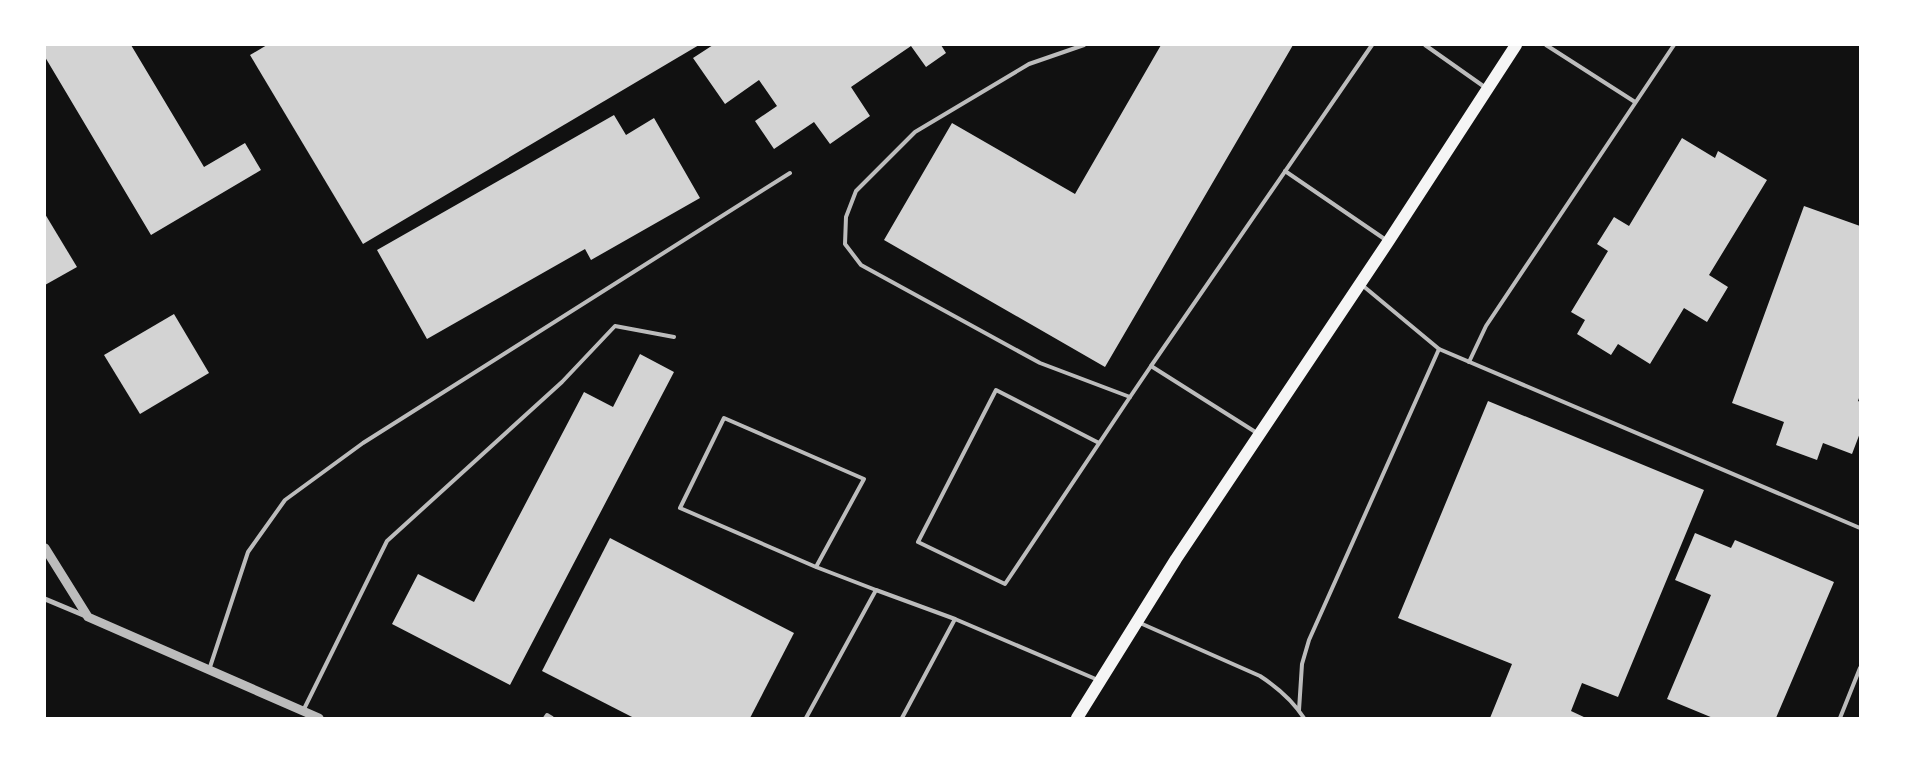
<svg xmlns="http://www.w3.org/2000/svg" width="1905" height="763" viewBox="0 0 1905 763" font-family="'PT Serif',serif">
<style>
.building{fill:#d3d3d3}
.lines{fill:none;stroke-linecap:round;stroke-linejoin:round}
.service{stroke:#bcbcbc;stroke-width:4}
.minor{stroke:#bcbcbc;stroke-width:5}
.tertiary{stroke:#bcbcbc;stroke-width:9}
.primary{stroke:#f5f5f5;stroke-width:12}
</style>
<rect width="100%" height="100%" fill="#111"/>
<g class="building">
<path d="M45,45H131L204,167L245,143L261,170L151,235L45,57Z"/>
<path d="M267,45H699L363,244L250,55Z"/>
<path d="M713,45H941L946,53L926,67L911,46L851,87L870,116L830,144L814,122L774,149L755,121L777,106L759,80L725,104L693,58Z"/>
<path d="M1161,45H1293L1105,367L884,240L952,123L1075,194Z"/>
<path d="M614,115L626,135L654,118L700,198L591,260L585,249L427,339L377,250Z"/>
<path d="M1682,138L1715,158L1718,151L1767,180L1709,275L1728,287L1707,322L1684,308L1650,364L1618,344L1611,355L1577,334L1585,320L1571,312L1608,251L1597,244L1614,217L1629,226Z"/>
<path d="M1804,206L1860,226V395L1858,401L1860,402V433L1852,454L1823,443L1817,460L1776,445L1784,422L1732,403Z"/>
<path d="M45,214L77,267L45,285Z"/>
<path d="M174,314L209,373L140,414L104,355Z"/>
<path d="M640,354L674,372L510,685L392,624L418,574L474,602L584,392L613,407Z"/>
<path d="M1488,401L1704,490L1618,697L1582,683L1571,711L1586,718H1490L1512,664L1398,618Z"/>
<path d="M1695,533L1731,548L1735,540L1834,582L1776,718H1713L1667,699L1711,595L1675,580Z"/>
<path d="M610,538L794,633L750,718H634L542,671Z"/>
</g>
<g class="lines">
<g class="service">
<path d="M1084,45L1029,64L915,132L856,191L846,217L845,244L861,265L1040,363L1130,397"/>
<path d="M1425,45L1486,88"/>
<path d="M1546,45L1635,102"/>
<path d="M1285,171L1386,240"/>
<path d="M1362,285L1439,349L1860,528"/>
<path d="M1469,362L1486,326L1674,45"/>
<path d="M1257,433L1151,366L1372,45"/>
<path d="M1099,443L996,390L918,542L1005,584L1130,397L1151,366"/>
<path d="M816,567L864,479L724,418L680,508L816,567L876,590"/>
<path d="M1140,623L1260,676C1277,687 1293,701 1304,718"/>
<path d="M209,670L248,552L285,500L363,443L790,173"/>
<path d="M1299,710L1302,664L1309,640L1439,349"/>
<path d="M303,711L387,541L562,382L615,326L674,337"/>
<path d="M545,718L547,715L552,718"/>
<path d="M806,718L876,590L955,619L1098,680"/>
<path d="M902,718L955,619"/>
<path d="M1840,718L1860,668"/>
</g>
<path class="minor" d="M45,599L88,617"/>
<path class="tertiary" d="M45,548L88,617L319,718"/>
<path class="primary" d="M1077,718L1176,559L1388,242L1516,45"/>
</g>
<rect width="1905" height="763" fill="none" stroke="#ffffff" stroke-width="92"/>
</svg>
